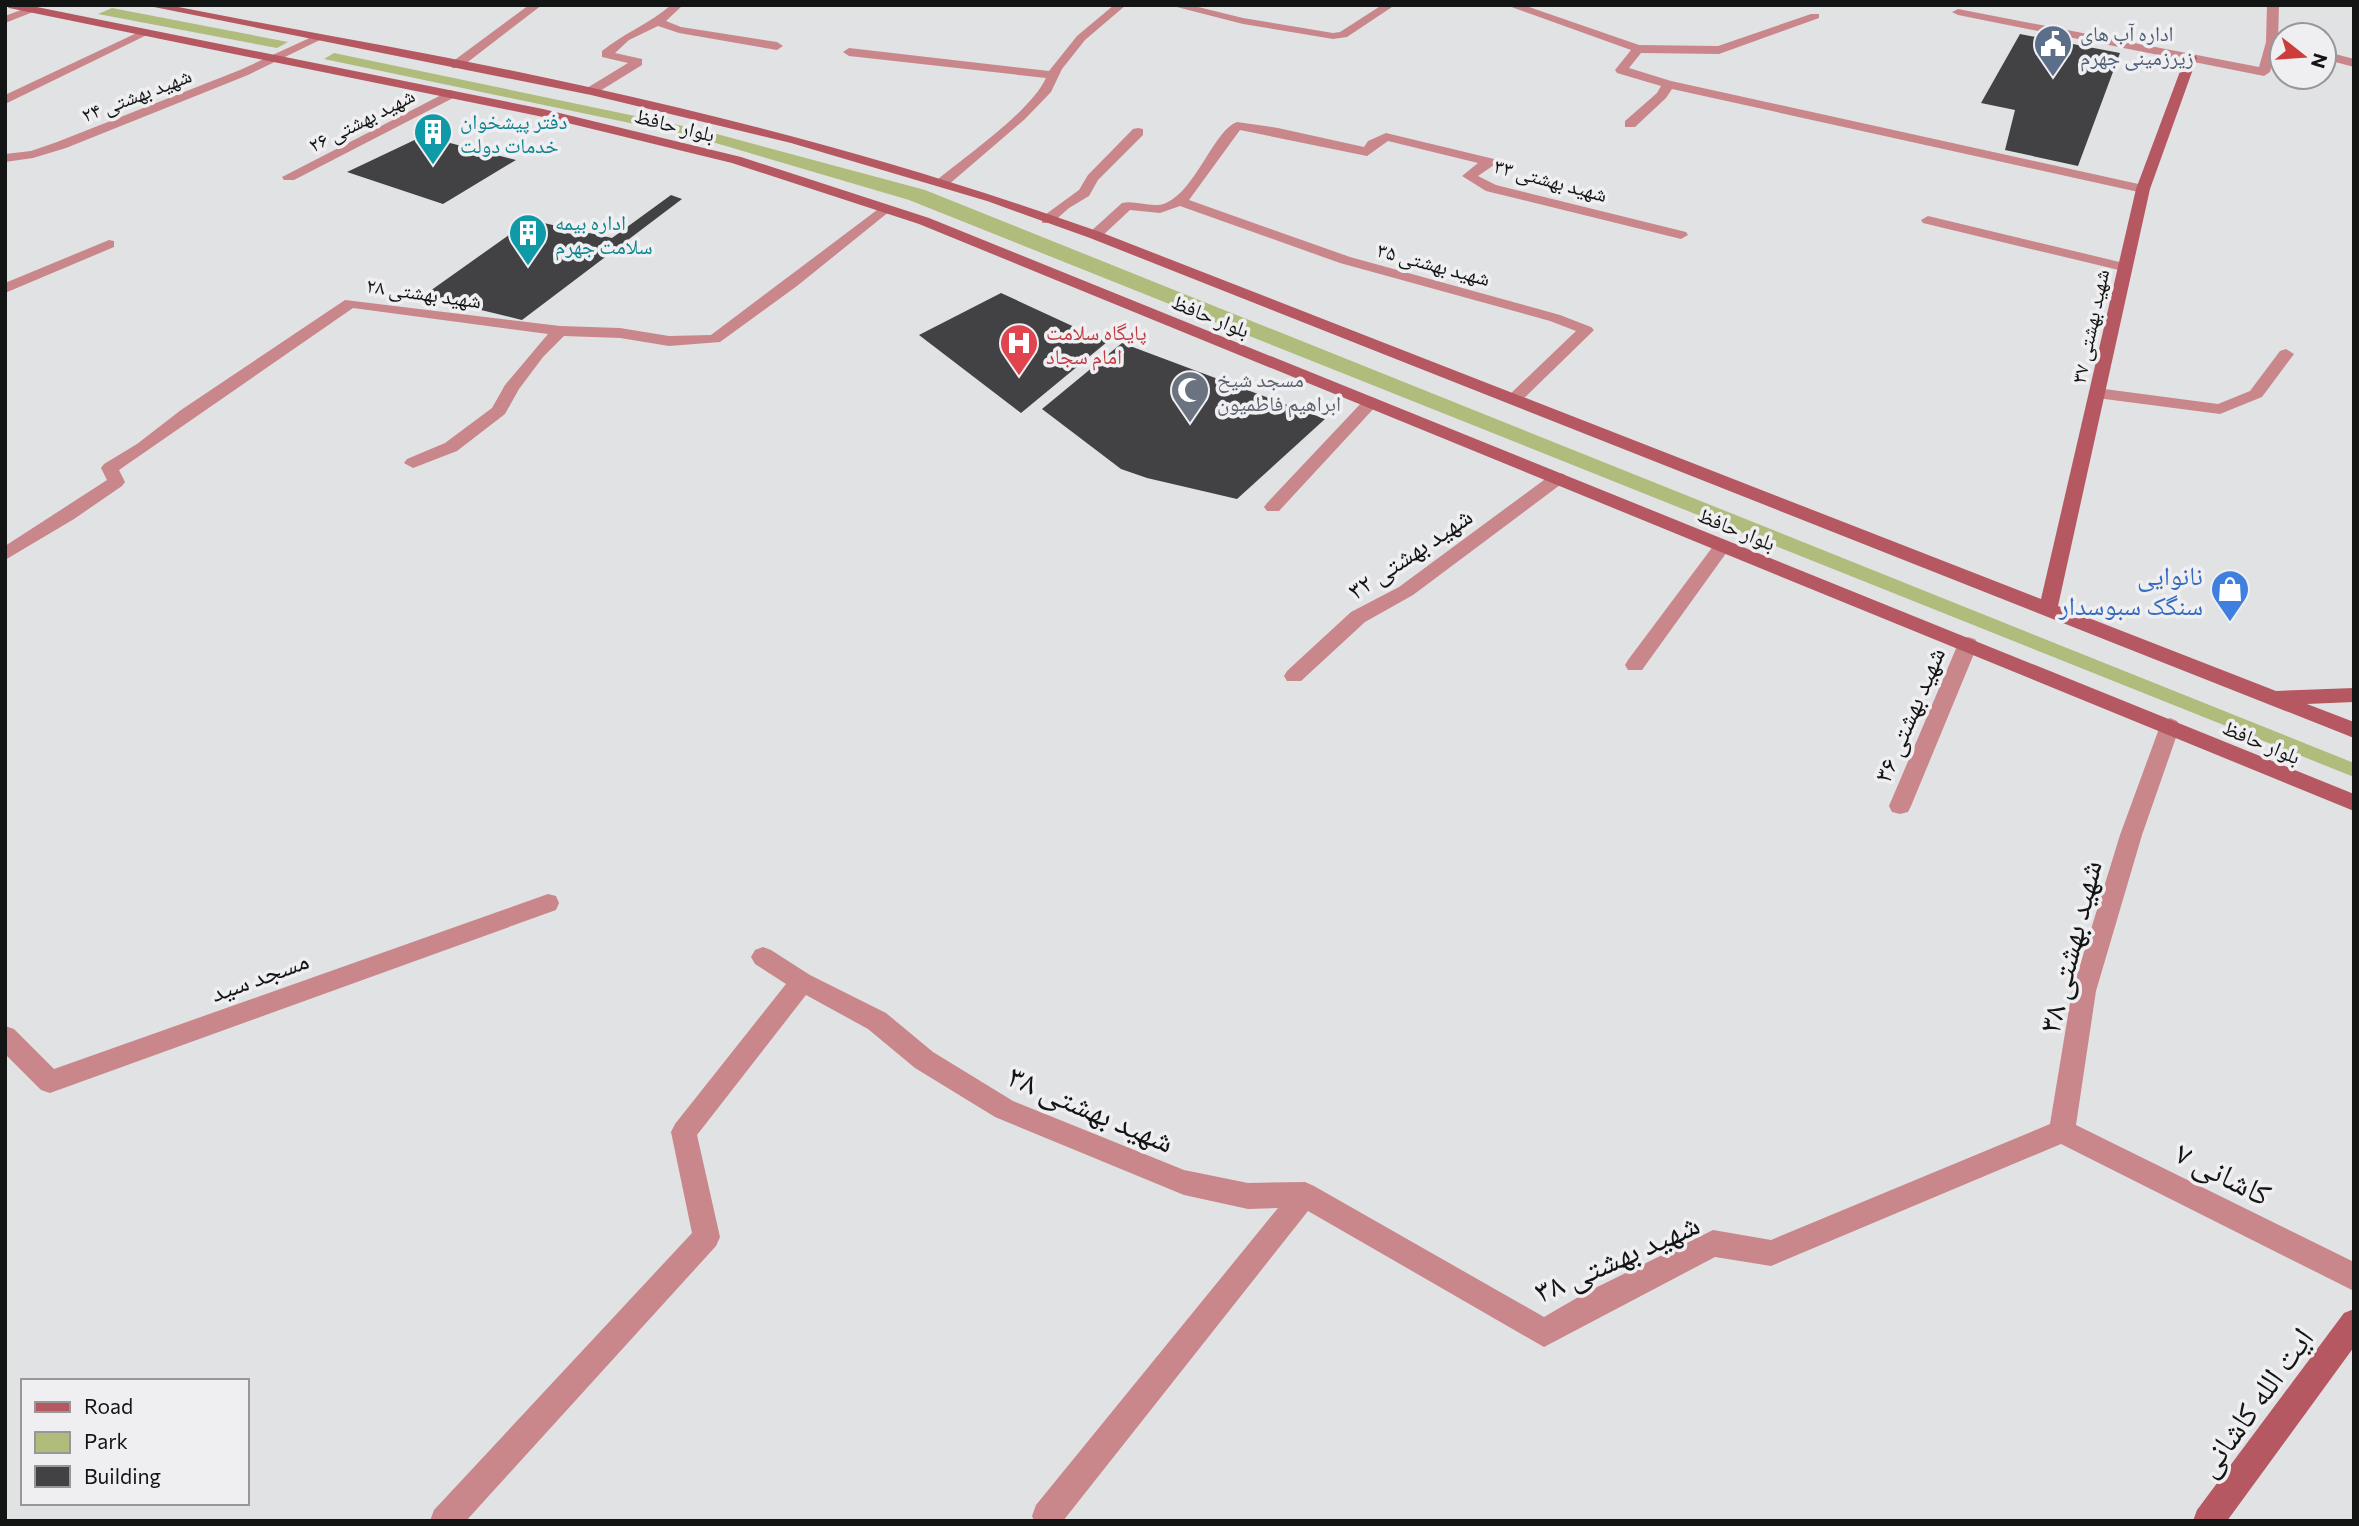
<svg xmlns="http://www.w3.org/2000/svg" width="2359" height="1526" viewBox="0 0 2359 1526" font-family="Commissioner,'Noto Naskh Arabic',sans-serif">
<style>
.green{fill:#afbc7c}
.building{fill:#424244}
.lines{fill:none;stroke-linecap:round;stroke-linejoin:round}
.street{fill:#c9878b;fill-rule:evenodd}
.secondary{fill:#b65862;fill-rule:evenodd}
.labels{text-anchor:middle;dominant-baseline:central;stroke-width:7;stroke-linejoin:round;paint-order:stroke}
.far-service-label{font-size:21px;fill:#4e5e75;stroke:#efeff2;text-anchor:start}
.far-street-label{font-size:21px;fill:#131414;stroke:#efeff2}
.far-culture-label{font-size:21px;fill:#0d838f;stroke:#efeff2;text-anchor:start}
.far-health-label{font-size:21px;fill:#be3a42;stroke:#efeff2;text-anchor:start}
.far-worship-label{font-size:21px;fill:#5b616d;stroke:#efeff2;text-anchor:start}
.street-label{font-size:26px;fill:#131414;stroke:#efeff2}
.shop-label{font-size:26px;fill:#366cbe;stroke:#efeff2;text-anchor:end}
.near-street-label{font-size:32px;fill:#131414;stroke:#efeff2}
</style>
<rect width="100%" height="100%" fill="#e1e2e4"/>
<g class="green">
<path d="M112,8L288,42L277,48L98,14Z"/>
<path d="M334,53L702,130L925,190L2354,763V777L909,200L692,136L324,59Z"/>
</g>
<g class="building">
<path d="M2020,34L2120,53L2078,166L2005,150L2015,110L1981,103Z"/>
<path d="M423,136L516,160L443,204L347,172Z"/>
<path d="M671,195L682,199L522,320L423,296L530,220L612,238Z"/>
<path d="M1001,293L1107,342L1021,413L919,335Z"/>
<path d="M1122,343L1325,419L1237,499L1147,478L1121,469L1042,409Z"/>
</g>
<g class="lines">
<g class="street">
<path d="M529,5H542L460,68H452V62Z"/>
<path d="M671,5H683L666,21L681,27L777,42L783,46L777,50L679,33L658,26L629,40L615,53L642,59V65L595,94H587V88L628,63L602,57V51C624,33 649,24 671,5Z"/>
<path d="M1114,5H1126L1085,40L1062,69L1051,92L1025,119L947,186H937V180C966,156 1031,111 1046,78L849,56L843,52L849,48L1049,71L1077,36Z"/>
<path d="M1169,5H1190L1243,18L1333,33L1340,32L1382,5H1395L1347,37L1333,39L1243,24Z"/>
<path d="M1506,5H1523L1639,45L1718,46L1811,14H1819V18L1719,54L1641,53L1629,68L1671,81L2143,185L2150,189L2143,193L1672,89L1666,98L1635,127H1625V121L1657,93L1661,86L1617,73L1615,70L1631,50Z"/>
<path d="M2267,5H2279L2278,42L2270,72L2264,76L1958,15L1952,12L1958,9L2259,67L2266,42Z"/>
<path d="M29,7L33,8V12L5,23V16Z"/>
<path d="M141,31L151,33L5,104V95Z"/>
<path d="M314,36L324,38L248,75L66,148L33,158L5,162V154L31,151L57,142L240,70Z"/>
<path d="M2324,51L2354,59V67L2324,59Z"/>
<path d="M451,90L457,94L455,97L294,180H284L282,177Z"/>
<path d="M1237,122L1278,128L1364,147L1368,141L1386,133L1494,159V165L1478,176L1496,185L1686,232L1688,235L1681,239L1486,191L1462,176L1478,163L1388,141L1367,156L1240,130L1189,200L1350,257L1560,315L1591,327L1594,330L1591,333L1519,403H1507L1505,400L1507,397L1576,331L1550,321L1340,263L1180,206L1160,213L1130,210L1100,238H1090V232L1122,203C1136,200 1152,209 1166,203C1196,190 1214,130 1237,122Z"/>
<path d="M1138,128L1143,129V135L1098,180L1089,196L1069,208L1052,223H1042V217L1079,190L1088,175L1133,129Z"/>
<path d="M885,204L892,208L890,211L797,286L720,342L669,346L620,338L564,336L543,357L519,389L505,414L457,451L413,468L404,463L407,459L445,443L492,408L505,385L548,334L353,308L119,470L125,482L122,486L74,519L5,560V546L107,480L101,468L104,464L137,444L181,410L345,300L560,326L620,328L669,336L711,335Z"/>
<path d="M1928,216L2128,264L2130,267L2123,271L1923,223L1921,220Z"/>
<path d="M109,240L114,241V247L5,293V283Z"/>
<path d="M2286,349L2294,354L2262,397L2220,414L2097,398L2089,393L2097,388L2218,404L2250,391L2280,351Z"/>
<path d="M1371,397L1377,399L1379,402L1377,405L1279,511H1267L1264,507L1267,503L1365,399Z"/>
<path d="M1558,473L1564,474L1567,478L1564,482L1413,595L1365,622L1301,681H1287L1284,676L1287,671L1351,612L1399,587L1552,474Z"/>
<path d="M1723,539L1732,545L1642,670H1628L1625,665L1628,660L1717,541Z"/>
<path d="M1968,637L1975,639L1978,644L1911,806L1908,812L1900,814L1892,812L1889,806L1958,644L1961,639Z"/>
<path d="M2170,718L2177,721L2180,726L2142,835L2096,991L2076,1125L2354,1262V1291L2061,1144L1771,1266L1715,1257L1544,1347L1308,1211L1063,1521H1034L1032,1516L1036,1505L1278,1208L1248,1209L1184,1195L995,1117L915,1068L868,1029L806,995L697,1135L720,1237L716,1246L466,1521H430L434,1510L692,1233L671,1132L675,1124L786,984L755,964L751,957L755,950L763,947L771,950L810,975L886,1013L933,1052L1013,1101L1184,1170L1248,1183L1305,1182L1314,1186L1544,1317L1587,1292L1713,1230L1771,1240L2050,1124L2072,991L2120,835L2160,726L2163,721Z"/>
<path d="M548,894L556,896L559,903L556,910L50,1093L41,1090L5,1054V1026L14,1029L54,1069Z"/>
</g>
<g class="secondary">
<path d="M5,5H27L543,109L741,157L929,218L2354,794V811L919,224L732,163L543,117L9,8Z"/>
<path d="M144,5H168C309,33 452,56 593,88C765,126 934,173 1100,232L2041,599L2136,189L2185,58L2195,55L2197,58L2150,189L2058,606L2276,691L2354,688V702L2307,704L2354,722V738L1090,238L987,201L791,143L591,95Z"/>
<path d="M2354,1309V1347L2227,1521H2193L2197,1510L2344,1313Z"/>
</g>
</g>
<defs>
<symbol id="civic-pin" viewBox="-11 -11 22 30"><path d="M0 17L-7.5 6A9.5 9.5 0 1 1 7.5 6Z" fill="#5c6f8a" stroke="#efeff2"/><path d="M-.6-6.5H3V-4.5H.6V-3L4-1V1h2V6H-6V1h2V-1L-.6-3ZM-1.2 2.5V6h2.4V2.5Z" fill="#fff"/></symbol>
<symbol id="building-pin" viewBox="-11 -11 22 30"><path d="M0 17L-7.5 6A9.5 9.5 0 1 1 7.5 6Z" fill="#0f9aa8" stroke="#efeff2"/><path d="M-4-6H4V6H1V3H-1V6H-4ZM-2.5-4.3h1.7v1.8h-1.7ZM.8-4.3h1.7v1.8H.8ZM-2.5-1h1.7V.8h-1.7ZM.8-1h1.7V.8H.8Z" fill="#fff"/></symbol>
<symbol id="hospital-pin" viewBox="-11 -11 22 30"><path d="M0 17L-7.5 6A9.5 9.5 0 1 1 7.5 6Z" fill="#e0444e" stroke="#efeff2"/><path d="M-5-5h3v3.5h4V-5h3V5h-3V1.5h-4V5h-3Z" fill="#fff"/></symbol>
<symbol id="mosque-pin" viewBox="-11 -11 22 30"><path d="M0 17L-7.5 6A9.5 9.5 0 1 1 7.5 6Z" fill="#6b7280" stroke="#efeff2"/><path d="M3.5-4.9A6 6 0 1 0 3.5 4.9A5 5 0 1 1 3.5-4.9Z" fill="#fff"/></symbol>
<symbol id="shop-pin" viewBox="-11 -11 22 30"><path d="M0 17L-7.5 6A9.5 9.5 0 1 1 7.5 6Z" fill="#3f7fe0" stroke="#efeff2"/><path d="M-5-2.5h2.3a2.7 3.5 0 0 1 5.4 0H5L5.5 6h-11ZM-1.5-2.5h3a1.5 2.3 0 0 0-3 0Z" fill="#fff"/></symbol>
</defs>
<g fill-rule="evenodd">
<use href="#civic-pin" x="2031" y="22" width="44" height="60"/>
<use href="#building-pin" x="411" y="110" width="44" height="60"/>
<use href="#building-pin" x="506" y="211" width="44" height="60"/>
<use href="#hospital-pin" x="997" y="321" width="44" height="60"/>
<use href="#mosque-pin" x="1168" y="368" width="44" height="60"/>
<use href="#shop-pin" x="2208" y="567" width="44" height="60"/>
</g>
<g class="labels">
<g class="far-service-label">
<text x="2080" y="32">اداره آب های<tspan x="2080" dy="24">زیرزمینی جهرم</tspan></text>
</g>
<g class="far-street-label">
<text transform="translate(136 94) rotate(-21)">شهید بهشتی ۲۴</text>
<text transform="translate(361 119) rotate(-27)">شهید بهشتی ۲۶</text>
<text transform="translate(675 124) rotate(14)">بلوار حافظ</text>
<text transform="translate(1551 179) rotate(15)">شهید بهشتی ۳۳</text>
<text transform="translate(1434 263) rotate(15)">شهید بهشتی ۳۵</text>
<text transform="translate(424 292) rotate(8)">شهید بهشتی ۲۸</text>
<text transform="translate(1211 315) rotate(22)">بلوار حافظ</text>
<text transform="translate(2089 326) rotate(-78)">شهید بهشتی ۳۷</text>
<text transform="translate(1737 528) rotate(22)">بلوار حافظ</text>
<text transform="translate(2262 741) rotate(23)">بلوار حافظ</text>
</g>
<g class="far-culture-label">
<text x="460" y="120">دفتر پیشخوان<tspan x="460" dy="24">خدمات دولت</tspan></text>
<text x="555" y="221">اداره بیمه<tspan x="555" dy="24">سلامت جهرم</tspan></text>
</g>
<g class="far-health-label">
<text x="1046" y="331">پایگاه سلامت<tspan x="1046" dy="24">امام سجاد</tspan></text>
</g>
<g class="far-worship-label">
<text x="1217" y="378">مسجد شیخ<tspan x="1217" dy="24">ابراهیم فاطمیون</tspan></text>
</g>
<g class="street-label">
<text transform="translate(1409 552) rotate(-34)">شهید بهشتی ۳۲</text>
<text transform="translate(1908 714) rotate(-67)">شهید بهشتی ۳۶</text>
<text transform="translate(259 975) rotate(-20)">مسجد سید</text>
</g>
<g class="shop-label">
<text x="2203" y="574">نانوایی<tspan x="2203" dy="30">سنگک سبوسدار</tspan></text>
</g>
<g class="near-street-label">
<text transform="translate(2068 946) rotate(-76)">شهید بهشتی ۳۸</text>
<text transform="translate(1092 1107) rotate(23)">شهید بهشتی ۳۸</text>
<text transform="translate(2224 1172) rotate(27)">کاشانی ۷</text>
<text transform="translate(1616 1256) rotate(-24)">شهید بهشتی ۳۸</text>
<text transform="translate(2253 1401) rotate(-54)">ایت الله کاشانی</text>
</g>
</g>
<rect width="2359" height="1526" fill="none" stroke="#131414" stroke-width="14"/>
<rect x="21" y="1379" width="228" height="126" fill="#efeff2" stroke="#979799" stroke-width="2"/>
<rect x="35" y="1402" width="35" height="10" fill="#b65862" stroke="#979799" stroke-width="2"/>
<text x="84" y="1414" font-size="21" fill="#131414">Road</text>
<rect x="35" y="1432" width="35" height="21" fill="#afbc7c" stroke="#979799" stroke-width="2"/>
<text x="84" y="1449" font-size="21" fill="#131414">Park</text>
<rect x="35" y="1466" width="35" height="21" fill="#424244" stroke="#979799" stroke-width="2"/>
<text x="84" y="1484" font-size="21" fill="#131414">Building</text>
<g transform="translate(2303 56) rotate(107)"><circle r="33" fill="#efeff2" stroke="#979799" stroke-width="2"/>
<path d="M0-5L12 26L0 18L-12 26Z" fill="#cc3e3c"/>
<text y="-10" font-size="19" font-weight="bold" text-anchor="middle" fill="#131414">N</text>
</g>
</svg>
